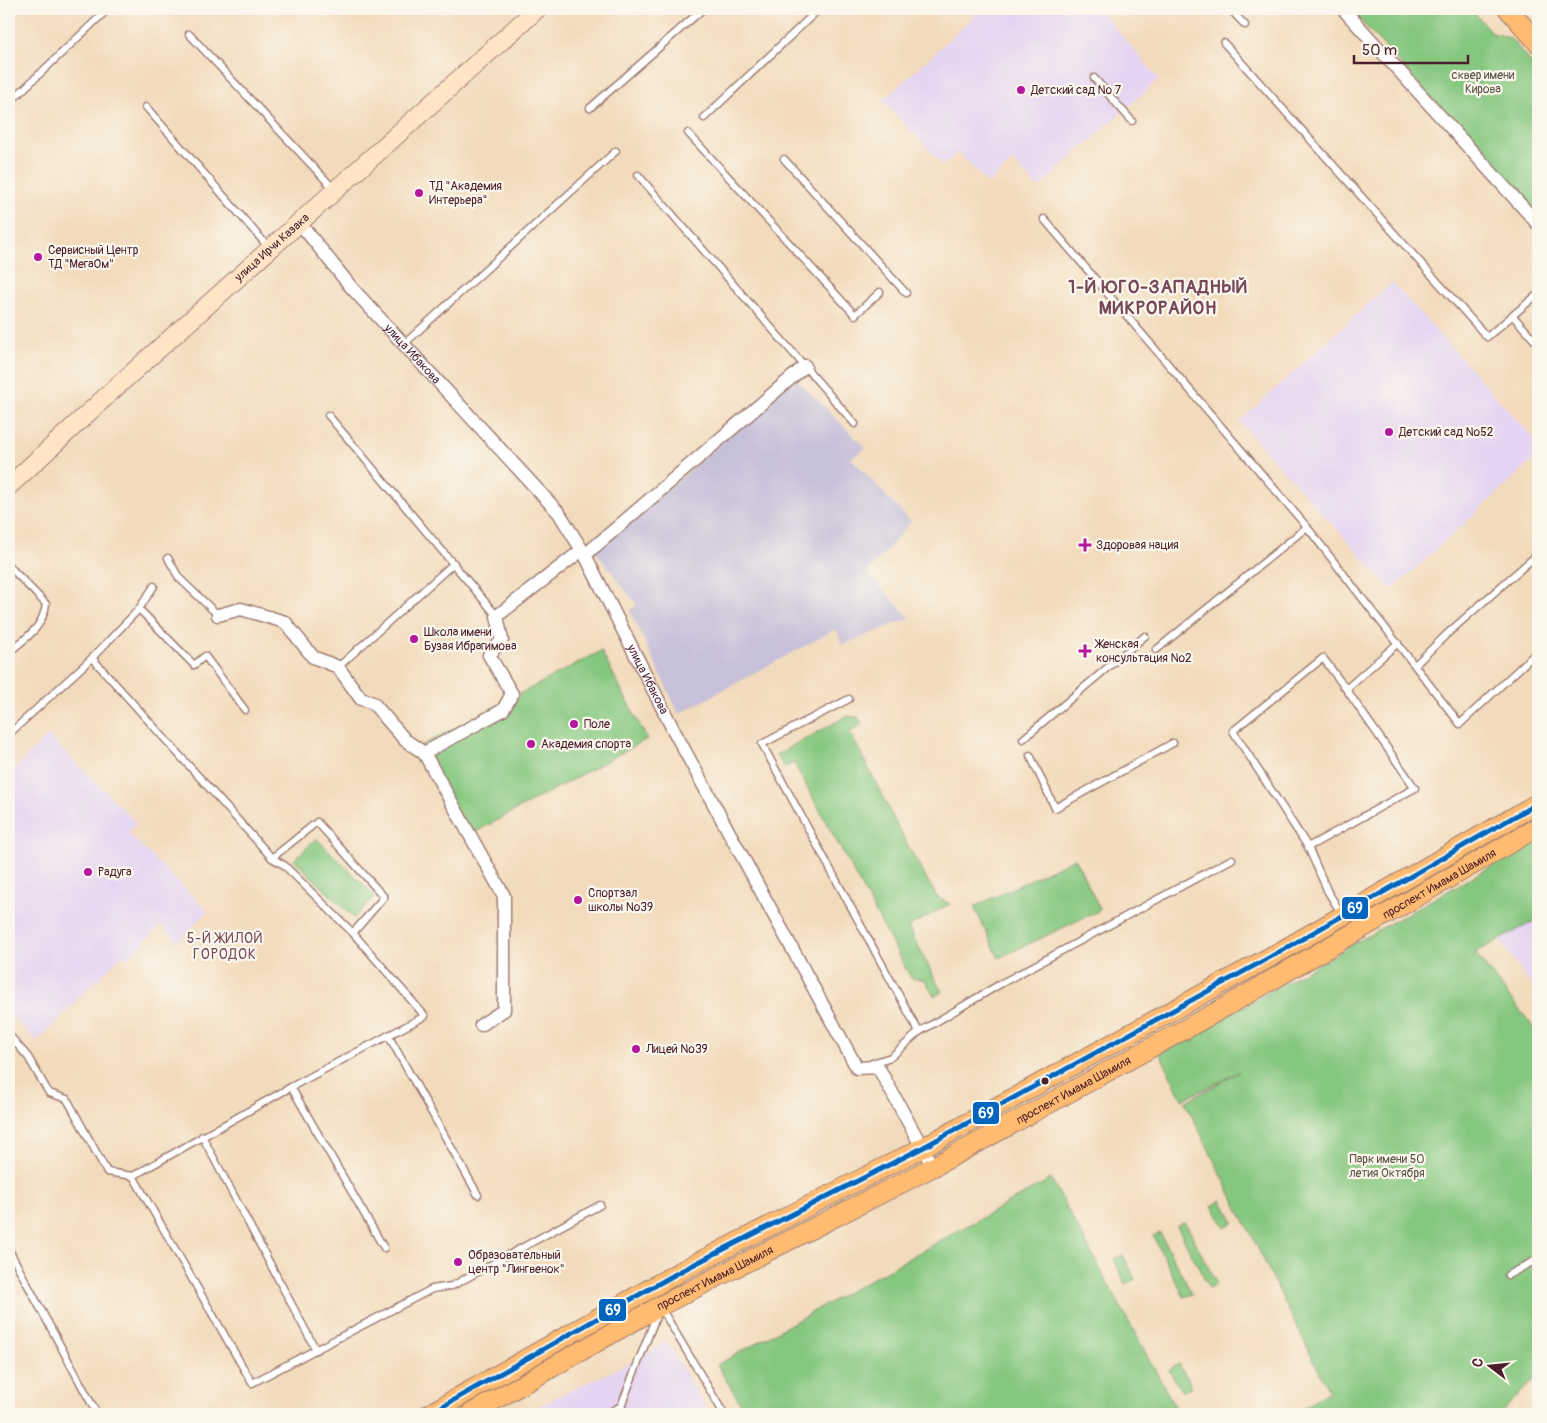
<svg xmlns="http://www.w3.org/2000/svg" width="1547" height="1423" viewBox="0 0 1547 1423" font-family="Pangolin,sans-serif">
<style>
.built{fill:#e5d3f1}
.industrial{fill:#c7c0d9}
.green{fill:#85c77f;stroke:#687355}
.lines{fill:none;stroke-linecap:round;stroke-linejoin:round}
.lane-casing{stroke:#9e7d74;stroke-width:9}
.street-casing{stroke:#9e7d74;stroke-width:15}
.secondary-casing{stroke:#9e7d74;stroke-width:20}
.primary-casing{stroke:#9e7d74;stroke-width:21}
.lane{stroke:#fff;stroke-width:6}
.street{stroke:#fff;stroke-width:12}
.secondary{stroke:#ffe4c6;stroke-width:18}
.primary{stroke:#ffbb71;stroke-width:19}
.bus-1-casing{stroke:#fbf7ec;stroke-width:9}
.bus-1{stroke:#0065bd;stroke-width:5}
.poi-dot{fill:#b5179e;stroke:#fbf7ec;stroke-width:2}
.bus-dot{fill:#4a1f2b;stroke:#fbf7ec;stroke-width:2}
.labels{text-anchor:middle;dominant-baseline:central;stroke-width:4.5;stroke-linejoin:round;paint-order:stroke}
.park-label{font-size:12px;fill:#5c5144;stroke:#fbf7ec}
.poi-label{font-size:12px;fill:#4a1f2b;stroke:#fbf7ec;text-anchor:start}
.street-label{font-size:12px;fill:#4a1f2b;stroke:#fbf7ec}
.neighbourhood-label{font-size:14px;letter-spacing:1px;fill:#76485a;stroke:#fbf7ec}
.district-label{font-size:18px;font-weight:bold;letter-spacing:1px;fill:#76485a;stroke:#fbf7ec}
.line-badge{stroke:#fbf7ec;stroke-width:2}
.badge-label{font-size:14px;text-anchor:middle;font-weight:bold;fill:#fff}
</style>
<rect width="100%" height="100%" fill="#fbf7ec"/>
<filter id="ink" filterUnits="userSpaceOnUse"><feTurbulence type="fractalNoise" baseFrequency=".02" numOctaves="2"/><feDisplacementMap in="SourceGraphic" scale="10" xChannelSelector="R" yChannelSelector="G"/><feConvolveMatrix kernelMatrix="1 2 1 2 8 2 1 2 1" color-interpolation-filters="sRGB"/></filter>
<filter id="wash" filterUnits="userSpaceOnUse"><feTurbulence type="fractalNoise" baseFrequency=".0096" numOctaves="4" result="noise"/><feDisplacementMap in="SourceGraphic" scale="20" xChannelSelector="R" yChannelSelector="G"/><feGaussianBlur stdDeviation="1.12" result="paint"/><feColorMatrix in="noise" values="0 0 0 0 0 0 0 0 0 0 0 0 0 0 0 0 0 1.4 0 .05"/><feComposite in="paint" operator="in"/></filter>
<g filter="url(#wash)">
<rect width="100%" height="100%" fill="#f2dbbc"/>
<g class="built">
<path d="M982,9H1099L1159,79L1038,188L1013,161L988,184L958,152L943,165L883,101Z"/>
<path d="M1392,282L1538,443V456L1392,590L1239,422Z"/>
<path d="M48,735L137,823L128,833L208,911L178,942L161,925L127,960L122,955L37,1041L9,1014V775Z"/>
<path d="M1538,919V996L1500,940Z"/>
<path d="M667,1341L709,1414H521L638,1359Z"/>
</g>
<path class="industrial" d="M795,378L866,448L851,458L911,522L867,573L910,618L842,645L836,629L679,714L630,611L637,605L596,552Z"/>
<g class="green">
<path d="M1350,9H1471L1492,33L1510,38L1538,71V214Z"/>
<path d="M601,651L647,739L468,836L415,749Z"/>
<path d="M847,716L858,717L862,724L850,732L904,839L937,897L950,904L908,927L942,992L934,996L925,980L911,978L794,763L784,767L776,755Z"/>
<path d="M316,838L375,896L354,918L294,860Z"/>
<path d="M1538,840V919L1475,953L1538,1033V1375L1500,1414H1295L1329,1391L1185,1102L1239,1072L1182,1100L1160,1053Z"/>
<path d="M1075,858L1100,910L999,958L974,907Z"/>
<path d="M1051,1179L1179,1414H747L717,1365Z"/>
<path d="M1221,1200L1234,1222L1225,1227L1212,1206Z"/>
<path d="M1185,1222L1217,1284L1209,1288L1177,1226Z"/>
<path d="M1160,1233L1192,1294L1184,1297L1153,1236Z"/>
<path d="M1123,1255L1135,1279L1125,1284L1114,1259Z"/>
<path d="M1179,1364L1192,1387L1182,1392L1169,1370Z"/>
</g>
</g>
<g filter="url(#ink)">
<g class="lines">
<defs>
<g id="lane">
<path d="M1230,9L1245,25"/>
<path d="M189,34L334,189"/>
<path d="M1224,43L1487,337L1538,294"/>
<path d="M1094,78L1132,121"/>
<path d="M9,103L108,9"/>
<path d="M146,107L270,249"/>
<path d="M590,108L703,9"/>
<path d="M704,118L819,9"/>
<path d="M688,133L855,315L880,292"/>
<path d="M784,159L906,293"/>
<path d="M638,175L855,424"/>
<path d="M1044,219L1307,527"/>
<path d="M1512,315L1538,344"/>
<path d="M404,344L616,151"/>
<path d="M328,415L497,616"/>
<path d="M168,558L179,578L218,615"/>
<path d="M9,566L46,604C43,628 26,638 9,652"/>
<path d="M139,609L194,665L205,656L245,710"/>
<path d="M1156,650L1307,527L1460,724L1538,651"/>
<path d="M92,658L139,609L154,586"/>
<path d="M1416,664L1448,633L1538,554"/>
<path d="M338,667L454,563"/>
<path d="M849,699L762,744L919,1032"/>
<path d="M9,734L92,658L272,858L284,865L353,933L425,1016L291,1087L133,1176L107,1172L67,1099L49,1093L28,1057L9,1035"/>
<path d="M1023,739L1145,636"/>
<path d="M1030,755L1055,808L1173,743"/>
<path d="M1308,847L1415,788L1346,689"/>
<path d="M272,858L317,822L384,897L353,933"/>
<path d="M1341,913L1328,892L1308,847L1233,731L1323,658L1346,689L1398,643"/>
<path d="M388,1035L478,1195"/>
<path d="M872,1063L891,1057L919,1032L1002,983L1232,859"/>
<path d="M291,1087L384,1248"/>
<path d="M202,1136L316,1350"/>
<path d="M133,1176L252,1383L432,1289L452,1286L600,1205"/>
<path d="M9,1250L97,1414"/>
<path d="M1508,1275L1538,1259"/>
<path d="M661,1308L724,1414"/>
<path d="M621,1406L657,1314"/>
<path d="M607,1414L621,1406L626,1414"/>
</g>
<g id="street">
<path d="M1343,9L1538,224"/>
<path id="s1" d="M299,222L351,287L559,513L585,555L674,731L857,1068L878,1067L933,1167"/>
<path d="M585,555L805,366"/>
<path d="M218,615L241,609L285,622L313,657L338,667L361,699L373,703L405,740L424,753"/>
<path d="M481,1025L504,1010V896L424,753L503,710L512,694L489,655L502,640L497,616L582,550"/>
</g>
<g id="secondary">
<path id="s2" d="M9,486L113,390L537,9"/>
</g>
<g id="primary">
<path d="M1508,9L1538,43"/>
<path d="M429,1414L681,1271L922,1148L1283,950L1538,803"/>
<path id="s3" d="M470,1414L660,1306L933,1167L1218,1011L1538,827"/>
</g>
</defs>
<use href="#lane" class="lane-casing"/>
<use href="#street" class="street-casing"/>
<use href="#secondary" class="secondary-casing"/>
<use href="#primary" class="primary-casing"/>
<use href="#lane" class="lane"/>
<use href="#street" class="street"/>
<use href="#secondary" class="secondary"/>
<use href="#primary" class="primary"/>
<defs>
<path id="bus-1" d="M429,1414L681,1271L922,1148L1283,950L1538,803"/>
</defs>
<use href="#bus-1" class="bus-1-casing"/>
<use href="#bus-1" class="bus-1"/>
</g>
</g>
<g class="poi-dot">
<circle cx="1021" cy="90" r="5"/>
<circle cx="419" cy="193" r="5"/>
<circle cx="38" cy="257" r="5"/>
<circle cx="1389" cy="432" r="5"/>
<path d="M1082.5 537.5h5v5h5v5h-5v5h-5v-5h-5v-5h5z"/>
<circle cx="414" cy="639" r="5"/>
<path d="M1082.5 643.5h5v5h5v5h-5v5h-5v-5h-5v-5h5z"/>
<circle cx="574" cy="724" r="5"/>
<circle cx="531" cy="744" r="5"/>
<circle cx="88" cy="872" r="5"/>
<circle cx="578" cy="900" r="5"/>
<circle cx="636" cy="1049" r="5"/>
<circle cx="458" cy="1262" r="5"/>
</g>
<circle class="bus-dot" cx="1045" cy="1081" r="4.5"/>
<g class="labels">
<g class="park-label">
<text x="1483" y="75">сквер имени<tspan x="1483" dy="14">Кирова</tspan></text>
<text x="1387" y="1159">Парк имени 50<tspan x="1387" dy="14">летия Октября</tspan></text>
</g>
<g class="poi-label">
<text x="1031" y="90">Детский сад № 7</text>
<text x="429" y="186">ТД "Академия<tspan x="429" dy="14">Интерьера"</tspan></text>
<text x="48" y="250">Сервисный Центр<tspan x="48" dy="14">ТД "МегаОм"</tspan></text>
<text x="1399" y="432">Детский сад №52</text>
<text x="1096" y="545">Здоровая нация</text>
<text x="424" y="632">Школа имени<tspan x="424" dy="14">Бузая Ибрагимова</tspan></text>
<text x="1096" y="644">Женская<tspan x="1096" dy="14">консультация №2</tspan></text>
<text x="584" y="724">Поле</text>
<text x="541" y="744">Академия спорта</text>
<text x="98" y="872">Радуга</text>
<text x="588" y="893">Спортзал<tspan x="588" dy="14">школы №39</tspan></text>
<text x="646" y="1049">Лицей №39</text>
<text x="468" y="1255">Образовательный<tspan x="468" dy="14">центр "Лингвенок"</tspan></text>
</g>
<g class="street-label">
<text stroke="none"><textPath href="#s2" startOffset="355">улица Ирчи Казака</textPath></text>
<text stroke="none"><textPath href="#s1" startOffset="174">улица Ибакова</textPath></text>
<text stroke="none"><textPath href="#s1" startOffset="579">улица Ибакова</textPath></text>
<text stroke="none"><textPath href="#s3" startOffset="1105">проспект Имама Шамиля</textPath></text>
<text stroke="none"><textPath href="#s3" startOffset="685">проспект Имама Шамиля</textPath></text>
<text stroke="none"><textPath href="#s3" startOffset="280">проспект Имама Шамиля</textPath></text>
</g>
<g class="neighbourhood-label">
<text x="225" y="938">5-Й ЖИЛОЙ<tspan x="225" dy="16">ГОРОДОК</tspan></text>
</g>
<g class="district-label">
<text x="1158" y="287">1-Й ЮГО-ЗАПАДНЫЙ<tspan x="1158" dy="21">МИКРОРАЙОН</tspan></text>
</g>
</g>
<g class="line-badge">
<rect x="1341" y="896" width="28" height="24" rx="5" fill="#0065bd"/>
<rect x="972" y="1101" width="28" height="24" rx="5" fill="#0065bd"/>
<rect x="598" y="1298" width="29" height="24" rx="5" fill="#0065bd"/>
</g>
<g class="badge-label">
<text x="1355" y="913">69</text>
<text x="986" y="1118">69</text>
<text x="613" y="1315">69</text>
</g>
<rect width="1547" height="1423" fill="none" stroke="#fbf7ec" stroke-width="30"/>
<g transform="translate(1490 1366) rotate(286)" stroke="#fbf7ec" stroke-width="4" paint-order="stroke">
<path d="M0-4L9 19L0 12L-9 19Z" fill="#4a1f2b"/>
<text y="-8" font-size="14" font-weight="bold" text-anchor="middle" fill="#4a1f2b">С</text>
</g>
<path d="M1354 55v8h114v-8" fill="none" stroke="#4a1f2b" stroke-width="2.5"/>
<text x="1362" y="55" font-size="15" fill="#4a1f2b" stroke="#fbf7ec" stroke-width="4" paint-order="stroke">50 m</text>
</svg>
